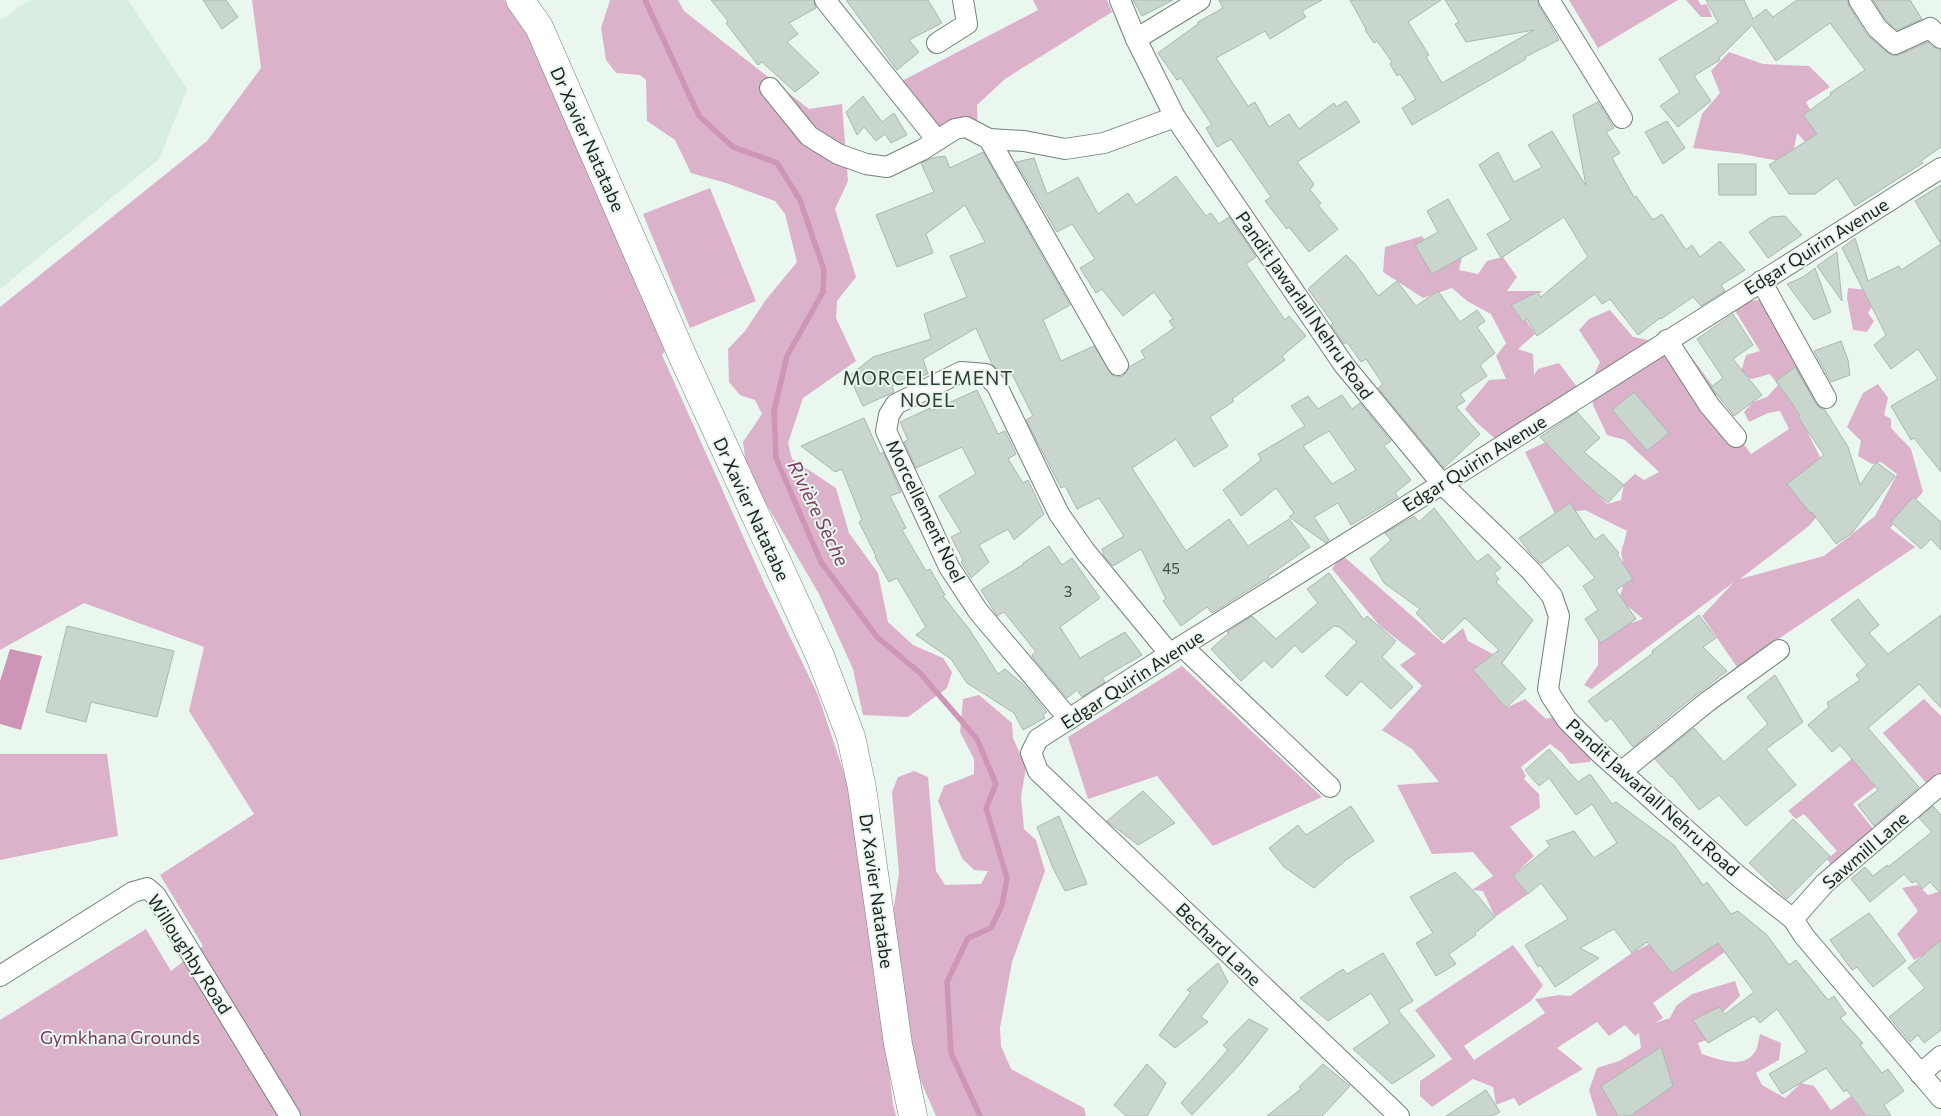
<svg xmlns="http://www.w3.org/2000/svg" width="1941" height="1116" viewBox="0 0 1941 1116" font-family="Commissioner,sans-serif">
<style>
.built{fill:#d7eddf}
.green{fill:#dcb2cb}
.water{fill:#cd96b7}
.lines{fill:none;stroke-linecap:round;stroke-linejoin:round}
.stream{stroke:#cd96b7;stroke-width:5.5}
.building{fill:#c8d6cd;stroke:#a9b7ae;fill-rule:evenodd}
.street-casing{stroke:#748179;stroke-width:22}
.secondary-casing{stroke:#748179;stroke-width:29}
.street{stroke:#fff;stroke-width:20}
.secondary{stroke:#fff;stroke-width:28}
.labels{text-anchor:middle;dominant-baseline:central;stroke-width:4;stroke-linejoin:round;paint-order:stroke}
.number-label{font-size:15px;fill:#464e49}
.street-label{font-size:18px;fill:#1b201d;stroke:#e9f7ee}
.park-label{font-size:18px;fill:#783560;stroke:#e9f7ee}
.neighbourhood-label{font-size:19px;letter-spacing:1px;fill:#323d36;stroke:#e9f7ee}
.water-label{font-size:19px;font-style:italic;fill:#7e3b67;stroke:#e9f7ee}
</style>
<rect width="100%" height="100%" fill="#e9f7ee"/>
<path class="built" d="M30,0H128L187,89L159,159L0,289V20Z"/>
<g class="green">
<path d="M252,0H504L528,31L665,350L662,355L765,585L818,695L845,776L854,790L893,1104L896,1116H0V1020L146,929L171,971L203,946L160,875L254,814L189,711L204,647L84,603L0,650V307L207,141L261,68Z"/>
<path d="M610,0H678L684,11L809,109L842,104L848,181L835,209L856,277L837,301L836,318L856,361L803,398L788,443L792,459L836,488L849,533L878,573L888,622L913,645L943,658L952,672L947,688L908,717L863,715L853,669L819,594L747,471L743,442L762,414L755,400L740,395L729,382L728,349L745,331L765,301L797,262L785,214L775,201L726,183L691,173L675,140L647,121L646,80L640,75L616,73L606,60L601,28Z"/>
<path d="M1033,0H1107L1112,12L1005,79L977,105L978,134L937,133L900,82L1038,10Z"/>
<path d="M1569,0H1678L1598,48Z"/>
<path d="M1686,0H1698L1701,5L1707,4L1712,17H1701Z"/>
<path d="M1729,52L1763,64L1809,66L1830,87L1806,102L1825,138L1813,150L1797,133L1794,149L1779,161L1742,154L1693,148L1702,114L1720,93L1711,71Z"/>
<path d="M710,188L756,301L690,328L643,214Z"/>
<path d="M1422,236L1437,259L1463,253L1459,270L1478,274L1487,261L1503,257L1517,277L1507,291H1543L1517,306L1535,334L1518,349L1533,354L1534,375L1538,369L1559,363L1577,387L1499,442L1476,422L1465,409L1489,380L1506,379L1496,356L1506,343L1491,314L1467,301L1452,288L1423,298L1383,272L1385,247Z"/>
<path d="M1848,288L1870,290L1877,299L1868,313L1874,321L1867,332L1853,330L1847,298Z"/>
<path d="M1763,300L1820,396L1797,411L1821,459L1818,515L1809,526L1740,579L1824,556L1875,516L1897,474L1881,462L1872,464L1858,456L1861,441L1847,427L1863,393L1878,384L1888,398L1884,415L1891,419V428L1911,449L1923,492L1890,528L1915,547L1737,667L1702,616L1734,582L1592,689L1584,685L1598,665V634L1643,619L1619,599L1626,577L1621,553L1627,531L1585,510L1555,514L1525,452L1546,442L1607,504L1621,500L1624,484L1635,474L1644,480L1659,472L1625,440L1607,435L1593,405L1591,381L1600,362L1579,330L1589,319L1610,310L1633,337L1684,347L1718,393L1712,399L1751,454L1789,429L1780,411L1768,413L1749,422L1744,412L1753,402L1767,397L1778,385L1770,374L1752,379L1740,375L1746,355L1760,351L1734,309L1747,301Z"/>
<path d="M1341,554L1444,644L1463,628L1468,641L1493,654L1473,670L1506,708L1525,699L1546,719L1562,714L1597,743L1590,762L1570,764L1562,753L1550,744L1521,767L1526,776L1524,779L1539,794L1540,808L1510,827L1534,856L1513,876L1528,894L1495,917L1483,891L1472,890L1493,876L1473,852L1432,854L1397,785L1439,782L1412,749L1382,730L1422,686L1400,665L1416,654L1380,626L1332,569Z"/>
<path d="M1182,666L1322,797L1213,846L1157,776L1088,799L1068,737Z"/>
<path d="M979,695L1012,723L1013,738L1026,767L1021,797L1024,829L1036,840L1045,871L1012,962L1000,1028L1001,1046L1011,1069L1084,1108L1086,1116H936L912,1061L892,920L899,873L892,792L898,777L914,771L928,777L936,871L945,885L981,884L988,871L974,870L962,858L938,801L944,786L974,774V759L960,732L963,699Z"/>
<path d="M1924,699L1941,716V784L1933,791L1883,733Z"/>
<path d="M0,754H107L118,836L0,860Z"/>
<path d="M1854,757L1879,784L1853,804L1879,836L1825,883L1819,875L1831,865L1827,859L1837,851L1804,814L1796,819L1788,811Z"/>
<path d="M1918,885L1928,895L1941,891V946L1914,960L1897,934L1918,911L1902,888Z"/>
<path d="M1655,941L1660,958L1672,973L1719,942L1729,949L1653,1003L1663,1018L1655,1023L1670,1018L1676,1006L1692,994L1735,981L1740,996L1723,1012L1716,1017L1719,1036L1698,1043L1702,1054C1718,1059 1745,1071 1756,1050C1758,1045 1759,1039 1760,1034L1781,1043L1779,1060L1756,1073L1762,1085L1785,1098L1801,1083L1814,1086L1831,1110L1851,1096L1866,1116H1597L1589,1090L1597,1068L1619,1061L1641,1048L1639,1033L1635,1036L1625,1025L1609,1036L1597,1022L1557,1048L1583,1069L1519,1106L1514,1098L1496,1105L1493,1087L1473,1079L1432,1107L1420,1096V1081L1452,1059L1415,1010L1513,945L1543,985L1531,1001L1464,1046L1474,1060L1545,1013L1535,999L1559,995L1570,996L1632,953Z"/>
</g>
<path class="water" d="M10,649L42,656L21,730L0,724V681Z"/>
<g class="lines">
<path class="stream" d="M645,0L699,116L733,147L777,163L800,200L824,270L823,292L787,356L774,411L776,458L821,562L877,637L920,673L977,739L996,784L986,808L1007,878L1002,905L991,928L968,938L947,982L951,1053L980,1116"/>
</g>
<g class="building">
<path d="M203,0H226L238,17L222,29Z"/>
<path d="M711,0H813L816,8L789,23L798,34L787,42L819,73L795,92L762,62L758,65L726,23L728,21Z"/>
<path d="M846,0H928L942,23L909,40L919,52L897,70Z"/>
<path d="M1133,0H1173L1142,16Z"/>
<path d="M1219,0H1322L1302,11L1306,17L1270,39L1265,31L1216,58L1248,106L1255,102L1269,127L1289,114L1299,129L1334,103L1336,107L1346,101L1360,122L1297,162L1314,184L1310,190L1321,203L1318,205L1338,229L1309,252L1289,227L1287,229L1265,201L1271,197L1231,139L1217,147L1206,128L1212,125L1181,78L1177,80L1158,53L1198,24V22L1223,8Z"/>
<path d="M1350,0H1441L1408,22L1429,55L1426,57L1442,83L1534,30L1466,42L1455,24L1459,22L1445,0H1537L1539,6L1559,40L1525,57L1526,59L1412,125L1402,108L1416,99L1400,74L1397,76L1390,64L1392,62L1377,41L1374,43L1365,30L1366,29Z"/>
<path d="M1706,0H1744L1753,19L1766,9L1773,17L1797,0H1847L1849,6L1867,35L1888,53L1894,56L1899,55L1928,42L1933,47L1941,50V147L1921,161L1923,163L1855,206L1837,178L1815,194H1789L1769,165L1817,134L1803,115L1831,95L1830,93L1865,70L1830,23L1776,61L1752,25L1719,58L1720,60L1694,76L1711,101L1678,127L1660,106L1680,92L1659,59L1718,22Z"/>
<path d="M1873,0H1910L1922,19L1897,30L1886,20Z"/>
<path d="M863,96L882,122L894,113L907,135L891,143L885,134L876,141L864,127L857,135L846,112Z"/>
<path d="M1598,102L1614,128L1606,132L1620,153L1612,158L1634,197L1636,196L1653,220L1662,214L1686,250L1692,245L1700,257L1720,241L1745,270L1721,285L1725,291L1701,306L1693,297L1661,319L1660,318L1638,335L1610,299L1602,304L1595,294L1537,336L1527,319L1523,322L1511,305L1537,292L1541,297L1588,257L1564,217L1501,258L1487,234L1511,220L1479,165L1498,152L1514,182L1542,167L1528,145L1552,131L1586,186L1573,115Z"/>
<path d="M1667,121L1685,148L1663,164L1645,132Z"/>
<path d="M983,152L1070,305L1043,320L1061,361L1094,346L1112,375L1117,377L1123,376L1129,367L1145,358L1141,351L1174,328L1169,321L1173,319L1154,292L1123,316L1102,289L1096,293L1080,268L1095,259L1072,224L1057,232L1016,162L1034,158L1047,194L1078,177L1098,214L1128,193L1136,205L1176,176L1206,216L1211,213L1219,224L1229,217L1256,257L1246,264L1285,320L1289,316L1306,336L1282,356L1285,360L1232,399L1234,401L1210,417L1228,446L1194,467L1176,439L1132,468L1186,551L1229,519L1248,546L1289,519L1310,547L1268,576L1269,577L1261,582L1212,613L1207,607L1181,626L1163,601L1166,599L1141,549L1113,566L1104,556L1102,549L1124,536L1099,498L1077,509L1065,486L1061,488L1026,420L1033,416L1012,374L1005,377L992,364L976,328L923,359L928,374L892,386L894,392L863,406L849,376L873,357L931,339L924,314L967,297L950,256L985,242L965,205L926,234L933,253L897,267L876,215L934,192L921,163L932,158L945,156L950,168Z"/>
<path d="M1718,164H1756V195H1719Z"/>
<path d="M1941,185V472L1914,438L1911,440L1891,406L1938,379L1918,349L1891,369L1874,345L1886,335L1842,248L1855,238L1868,281L1899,266L1901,270L1941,244L1915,201Z"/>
<path d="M1448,199L1477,249L1432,274L1415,245L1438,232L1427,211Z"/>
<path d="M1785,216L1802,235L1768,258L1749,232L1771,217Z"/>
<path d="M1837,252L1842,301L1817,266Z"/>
<path d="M1346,255L1356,265L1378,296L1397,281L1416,306L1438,291L1460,322L1477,310L1485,321L1477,327L1495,353L1480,365L1487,376L1460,394L1465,401L1456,407L1480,434L1444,468L1378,388L1383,384L1366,359L1361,362L1347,342L1344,344L1331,325L1333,323L1308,289Z"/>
<path d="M1815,268L1831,312L1814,320L1787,284L1803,277Z"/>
<path d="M1733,314L1753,345L1733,359L1762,395L1734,416L1711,387L1723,378L1697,339Z"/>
<path d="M1841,341L1848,360L1850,375L1831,382L1814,351Z"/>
<path d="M1795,367L1816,404L1820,408L1825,410L1848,447L1860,485L1876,462L1895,476L1852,533L1836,544L1812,512L1810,513L1787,484L1824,455L1798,417L1800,415L1776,381Z"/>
<path d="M977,390L998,434L1005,431L1016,454L1008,459L1023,483L1028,480L1044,514L1014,540L1008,529L979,545L989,562L971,578L961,562L963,560L951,537L961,532L939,496L976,474L962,447L916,468L904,442L908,440L900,422L930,408L931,411Z"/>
<path d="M1634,392L1669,433L1647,451L1612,410Z"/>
<path d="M1342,395L1352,409L1360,403L1391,441L1384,446L1411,480L1395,493L1398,497L1351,525L1338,503L1314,517L1329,540L1326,543L1289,517L1294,513L1276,488L1241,516L1223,490L1261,460L1258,454L1305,426L1291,406L1308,396L1318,409ZM1329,431L1356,470L1332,484L1303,446Z"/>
<path d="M1577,412L1600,438L1584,452L1624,485L1608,503L1580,479L1540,437Z"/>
<path d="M864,418L880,454L883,452L896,481L901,492L890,496L906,528L902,530L926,571L930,569L945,595L943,596L969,629L998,674L1005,669L1026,687L1047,712L1043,715L1045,718L1023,730L1014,713L967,683L951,659L916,635L926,627L897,578L889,582L875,557L876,556L859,522L862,520L842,469L835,472L801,446Z"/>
<path d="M1913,497L1941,522V550L1931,539L1921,549L1891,522Z"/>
<path d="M1570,503L1595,540L1603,534L1619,553L1617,554L1633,579L1616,590L1636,619L1601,643L1585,619L1598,610L1583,586L1595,578L1568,545L1541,564L1530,553L1519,538Z"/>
<path d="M1434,508L1477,562L1488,554L1501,568L1494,573L1499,579L1496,582L1533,620L1502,663L1526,689L1506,708L1473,670L1499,650L1465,618L1442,640L1416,613L1420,609L1384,583L1370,559L1391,540L1385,533L1414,516L1419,522Z"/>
<path d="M1049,546L1062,565L1072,558L1100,598L1060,627L1080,658L1125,632L1142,655L1102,678L1105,682L1082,697L1077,690L1067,698L1034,659L1032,655L1036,652L1004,612L997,616L981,590L1024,564L1023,563Z"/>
<path d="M1329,573L1364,620L1367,616L1396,641L1382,657L1413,687L1391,709L1361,681L1347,696L1325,676L1357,642L1338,626L1336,627L1335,625L1302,653L1295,645L1272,668L1264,660L1241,681L1211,649L1229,633L1227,632L1252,616L1276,639L1318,603L1307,589Z"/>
<path d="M1858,599L1879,625L1869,633L1888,654L1941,615V708L1919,684L1868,728L1919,787L1874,826L1858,805L1878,790L1840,745L1832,752L1808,725L1829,707L1827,703L1860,680L1856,675L1867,665L1831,620Z"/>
<path d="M1699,615L1716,638L1703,647L1727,671L1678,709L1633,747L1611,718L1606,722L1588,701L1653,653L1652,651Z"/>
<path d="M67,626L174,651L157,717L91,702L86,722L46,712Z"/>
<path d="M1775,675L1803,722L1766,749L1796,785L1746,826L1719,795L1699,810L1672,776L1671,777L1655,759L1694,728L1724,762L1768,724L1747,697Z"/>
<path d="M1549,749L1578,782L1590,774L1612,804L1616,802L1674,845L1703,885L1707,882L1731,914L1738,911L1767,935L1789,965L1796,960L1828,1000L1834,996L1846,1014L1840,1018L1863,1043L1860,1045L1882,1073L1888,1069L1904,1091L1884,1105L1891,1116H1866L1847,1090L1844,1092L1826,1068L1782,1094L1769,1074L1807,1052L1777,1009L1760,1023L1754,1016L1708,1043L1693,1020L1719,1007L1725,1014L1754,992L1718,943L1672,973L1647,942L1632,953L1614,929L1580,948L1599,958L1555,987L1540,965L1538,967L1525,945L1568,919L1541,883L1528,894L1513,876L1550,846L1546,841L1574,831L1594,858L1617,843L1592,804L1576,815L1549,778L1539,786L1525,770Z"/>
<path d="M1143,791L1175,823L1138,845L1107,821Z"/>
<path d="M1351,806L1374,841L1346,860L1314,888L1284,867L1269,848L1298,825L1306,835Z"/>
<path d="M1933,806L1941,815V894L1930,882L1922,889L1916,881L1912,883L1904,874L1870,902L1851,879L1865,867L1873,876L1887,865L1888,867L1932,832L1919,818Z"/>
<path d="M1059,816L1087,884L1065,891L1053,868L1037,827Z"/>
<path d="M1793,819L1830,856L1787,899L1749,863Z"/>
<path d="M1455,872L1478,896L1495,917L1475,933L1476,935L1449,954L1456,964L1436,976L1416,943L1433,933L1410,897Z"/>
<path d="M1869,913L1906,961L1873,987L1857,967L1852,970L1830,940Z"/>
<path d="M1941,940V1030L1924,1043L1918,1035L1910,1042L1889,1017L1925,988L1908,968Z"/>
<path d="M1383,953L1413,1001L1398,1010L1435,1056L1392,1084L1353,1049L1390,1023L1371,993L1328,1021L1300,998L1343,969L1347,974Z"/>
<path d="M1218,963L1228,982L1201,1017L1208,1022L1175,1048L1159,1035L1191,992L1187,990Z"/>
<path d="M1249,1019L1268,1029L1242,1062L1192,1115L1181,1103L1228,1050L1223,1045Z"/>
<path d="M1661,1047L1673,1086L1630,1116H1618L1601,1086Z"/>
<path d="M1147,1064L1166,1083L1147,1116H1126L1114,1105Z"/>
<path d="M1323,1064L1350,1086L1322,1116H1267L1301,1089L1299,1087Z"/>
<path d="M1486,1090L1500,1112L1492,1116H1446Z"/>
</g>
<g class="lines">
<defs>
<g id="street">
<path d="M825,0L937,140"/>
<path d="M1120,0L1136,39L1175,117L1344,365L1442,484L1497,537L1531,571L1552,596L1559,616L1548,689L1551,696L1567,720L1601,754L1738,876L1793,919L1804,936L1941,1098"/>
<path d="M1549,0L1622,118"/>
<path d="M1859,0L1877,28L1895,44L1930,28L1941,38"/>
<path d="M1136,39L1200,0"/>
<path d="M937,43L967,24L963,0"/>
<path d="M770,88L809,136L838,154L866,164L887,167L922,150L955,129L966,127L989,139L1024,141L1065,149L1104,143L1175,117"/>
<path d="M989,139L1118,365"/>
<path d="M1761,281L1826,398"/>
<path d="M1667,340L1709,405L1736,437"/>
<path d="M1182,646L1330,787"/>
<path d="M1069,719L978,611L949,567L886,431L889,415L896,404L961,372L986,374L997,386L1059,514L1085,551L1169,653"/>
<path d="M1621,772L1707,702L1779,650"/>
<path d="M1793,919L1825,883L1941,784"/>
<path d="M0,976L133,892L147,888L156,896L290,1116"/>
<path d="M1920,1074L1941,1056"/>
<path d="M1399,1116L1038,771L1031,753L1038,739L1182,646L1442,484L1941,168"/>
</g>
<path id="secondary" d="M520,0L539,27L683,357L820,656L851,737L862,788L898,1044L913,1116"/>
</defs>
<use href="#street" class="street-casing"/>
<use href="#secondary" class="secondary-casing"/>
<use href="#street" class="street"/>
<use href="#secondary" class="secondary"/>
</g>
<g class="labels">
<g class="number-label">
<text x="1171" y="568">45</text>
<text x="1068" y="591">3</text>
</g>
<g class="street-label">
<text transform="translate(588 139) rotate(66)">Dr Xavier Natatabe</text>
<text transform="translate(1816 246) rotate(-32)">Edgar Quirin Avenue</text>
<text transform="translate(1305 305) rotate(55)">Pandit Jawarlall Nehru Road</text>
<text transform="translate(1474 463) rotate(-32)">Edgar Quirin Avenue</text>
<text transform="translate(752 509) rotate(65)">Dr Xavier Natatabe</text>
<text transform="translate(926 511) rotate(64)">Morcellement Noel</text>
<text transform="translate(1132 679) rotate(-33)">Edgar Quirin Avenue</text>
<text transform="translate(1653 797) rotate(42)">Pandit Jawarlall Nehru Road</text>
<text transform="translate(1865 850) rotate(-41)">Sawmill Lane</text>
<text transform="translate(877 891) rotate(82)">Dr Xavier Natatabe</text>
<text transform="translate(1219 944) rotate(44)">Bechard Lane</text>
<text transform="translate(190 954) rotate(57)">Willoughby Road</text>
</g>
<g class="park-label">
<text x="120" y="1037">Gymkhana Grounds</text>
</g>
<g class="neighbourhood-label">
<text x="928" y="377">MORCELLEMENT<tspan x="928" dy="22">NOEL</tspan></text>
</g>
<g class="water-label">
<text transform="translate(819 513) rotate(64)">Rivière Sèche</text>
</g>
</g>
</svg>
